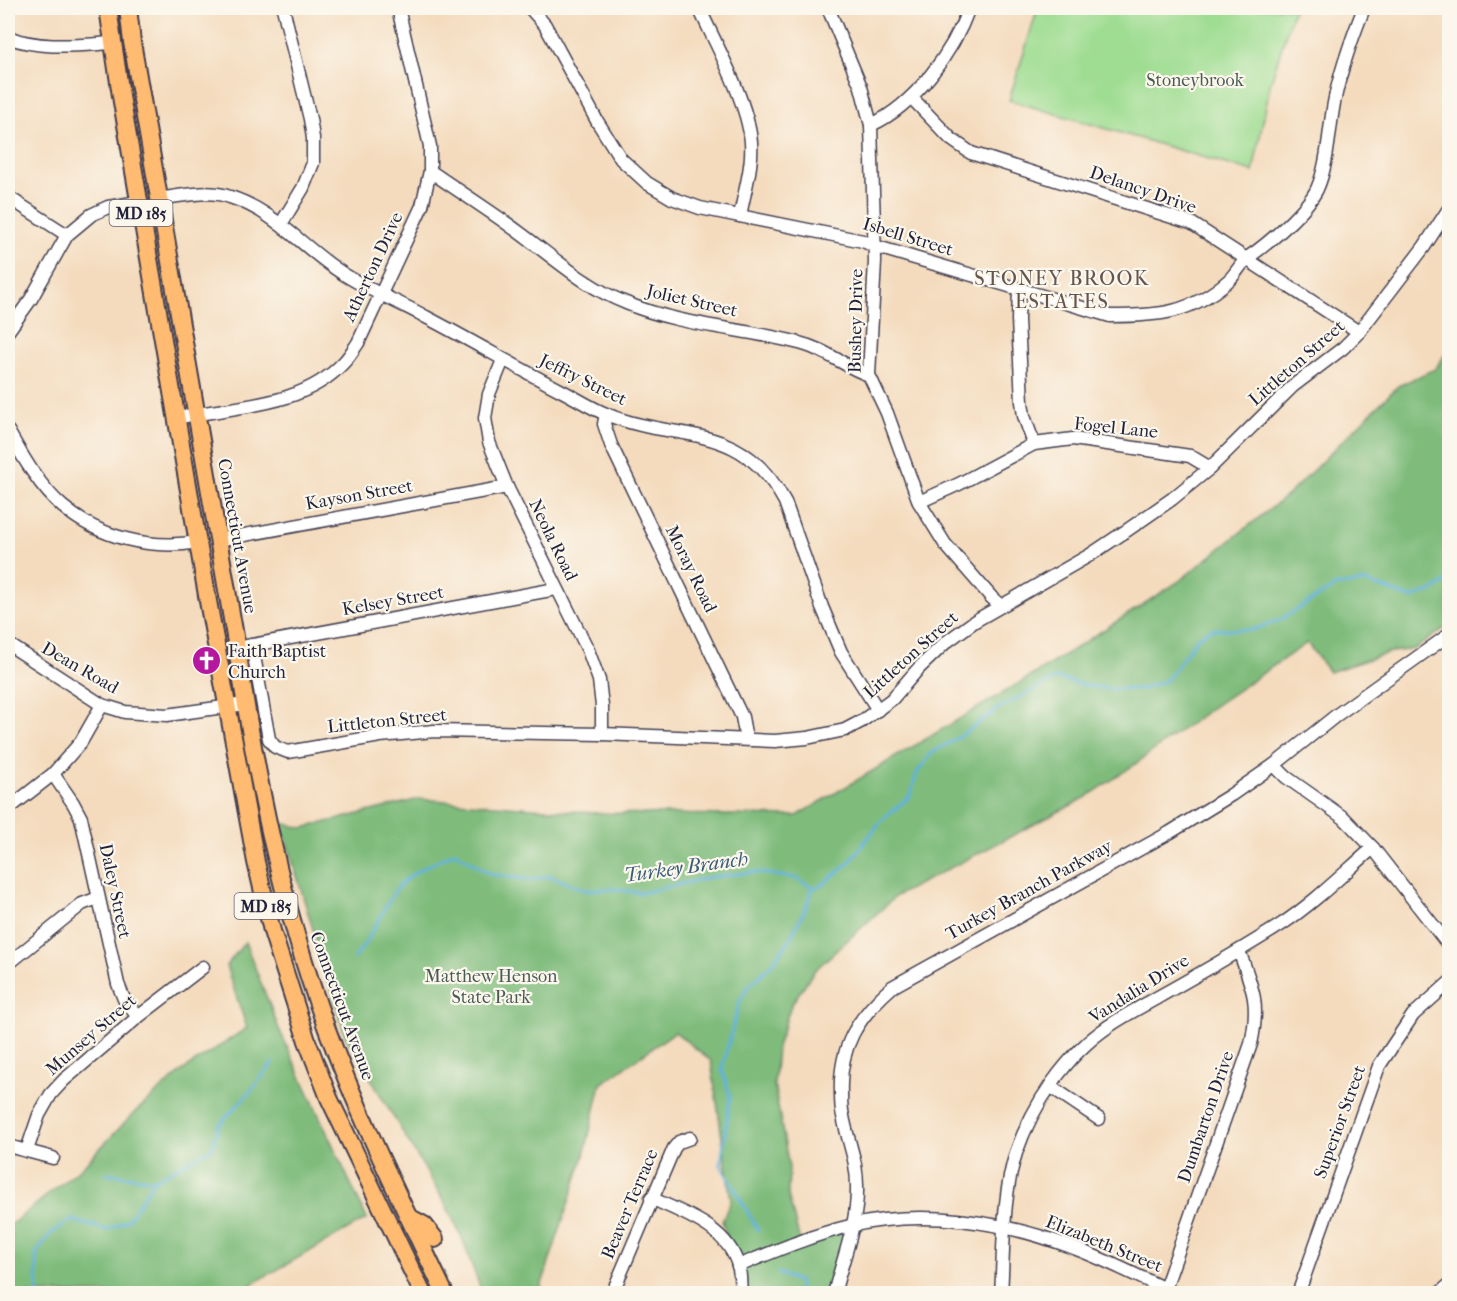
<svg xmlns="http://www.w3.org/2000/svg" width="1457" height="1301" viewBox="0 0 1457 1301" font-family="'IM FELL French Canon',serif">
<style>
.green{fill:#9fdd92;stroke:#608066;stroke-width:1.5}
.forest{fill:#7fbc7c;stroke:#506f5c;stroke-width:1.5}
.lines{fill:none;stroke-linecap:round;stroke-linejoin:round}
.stream{stroke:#61b2dc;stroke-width:3}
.minor-casing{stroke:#423e4f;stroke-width:15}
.major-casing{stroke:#423e4f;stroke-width:20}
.minor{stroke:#fff;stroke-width:12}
.major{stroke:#ffbb71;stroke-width:16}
.labels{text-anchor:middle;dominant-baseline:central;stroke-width:4.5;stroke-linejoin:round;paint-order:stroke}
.shield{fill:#fbf7ec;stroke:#636270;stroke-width:1.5}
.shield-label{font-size:16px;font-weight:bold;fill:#22223b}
.park-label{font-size:18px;fill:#485a55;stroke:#fbf7ec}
.street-label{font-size:18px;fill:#22223b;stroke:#fbf7ec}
.poi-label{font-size:18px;fill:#22223b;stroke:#fbf7ec;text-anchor:start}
.neighbourhood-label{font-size:20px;letter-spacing:1.5px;fill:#665450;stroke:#fbf7ec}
.water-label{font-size:20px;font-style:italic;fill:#3b5c7b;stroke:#fbf7ec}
</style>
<rect width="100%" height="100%" fill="#fbf7ec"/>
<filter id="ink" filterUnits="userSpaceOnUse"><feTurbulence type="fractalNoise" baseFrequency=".0167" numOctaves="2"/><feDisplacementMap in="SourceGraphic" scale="12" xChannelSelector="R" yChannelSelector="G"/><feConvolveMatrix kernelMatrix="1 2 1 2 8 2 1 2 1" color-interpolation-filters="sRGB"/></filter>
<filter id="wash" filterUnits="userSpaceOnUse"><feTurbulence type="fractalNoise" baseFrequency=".008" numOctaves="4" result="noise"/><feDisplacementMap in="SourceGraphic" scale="24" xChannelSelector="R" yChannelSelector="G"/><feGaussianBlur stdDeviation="1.35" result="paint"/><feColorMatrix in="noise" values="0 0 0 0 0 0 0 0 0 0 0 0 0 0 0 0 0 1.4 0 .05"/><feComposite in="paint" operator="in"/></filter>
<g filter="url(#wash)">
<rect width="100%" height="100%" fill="#f4dbbe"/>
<path class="green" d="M1038,8H1294L1270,85L1253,172L1009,100Z"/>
<g class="forest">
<path d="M1449,349V625L1415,649L1391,652L1329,672L1307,643L1210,709L1134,765L1085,798L896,896L814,971L791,1005L777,1047L774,1084L789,1167L788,1195L800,1241L852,1226L834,1293H741L722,1220L731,1201L711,1061L675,1032L601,1084L584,1156L539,1293H482L462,1238L444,1201L345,1036L281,823L303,828L419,799L597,813L797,816L1046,667L1178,582L1290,493L1398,386L1435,369Z"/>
<path d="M245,942L279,1029L367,1219L236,1293H8V1227L82,1167L136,1111L186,1068L247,1028L226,966Z"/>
</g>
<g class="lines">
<g class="stream">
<path d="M354,958C374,935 380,913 396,890C409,872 436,862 455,852L490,874L531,880L550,876L586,890L616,889L641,893L712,877L754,872L795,878L813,888L822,885L849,863L881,821L910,796L917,773L932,753L961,736L999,708L1057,678L1083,685L1110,689H1142L1167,680L1197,638L1211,629L1252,630L1280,620L1336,586L1365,582L1411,598L1431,592L1450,579"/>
<path d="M106,1173L154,1180"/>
<path d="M758,1230L721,1165L730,1096L722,1069L739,1003L747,988L770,966L789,941L807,905L813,888"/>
<path d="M778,1273L799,1282V1294"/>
<path d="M38,1294L36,1254L50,1234L71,1220L107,1230L128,1220L154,1180L212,1148L219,1125L250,1092L273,1063"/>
</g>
</g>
</g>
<g filter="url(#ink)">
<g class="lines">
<defs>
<g id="minor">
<path d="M530,8L545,25L597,121L621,159L647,183L672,198L700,208L863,241L874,246L1110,316C1158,316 1191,314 1229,280C1237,273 1241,262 1250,256C1269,243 1307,210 1317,189C1328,165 1329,129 1334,103C1340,71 1352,38 1364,8"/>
<path d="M699,8C716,44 748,103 751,142C753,166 744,193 740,216"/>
<path d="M828,8L861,87L871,125L875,261L869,375L887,413L919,502L945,544L992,598L1001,606"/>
<path d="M8,37C40,50 79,45 113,43"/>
<path d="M911,97L951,139L971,153L1191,223L1359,332"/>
<path d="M871,125C915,105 953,52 969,8"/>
<path d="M430,171C460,192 491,211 520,233C554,258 587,288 626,303C681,326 742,328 799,343C825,349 845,367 869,375"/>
<path d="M8,197L67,235"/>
<path d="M158,199C180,196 208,189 230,197C275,211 303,248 342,273C368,290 399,302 426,317C472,341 516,367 562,391C576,398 591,408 606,414C678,444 740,418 785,502L822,607L841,652L878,710"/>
<path d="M281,224L303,188L313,163V138L310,119L283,8"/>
<path d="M1019,290L1018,320L1022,402L1024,416L1034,444"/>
<path d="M8,331L31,299L67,235L91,215L108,207L139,202"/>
<path d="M503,360L489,394L485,418L489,442L507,487L588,650L599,680L602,706V734"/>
<path d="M606,414L604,424L611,445L742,717L746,739"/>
<path d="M176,418C232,406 303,408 344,362C349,357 353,350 358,343L422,206L430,171V146L398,8"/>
<path d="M8,431C23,457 39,486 62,506C99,538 151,550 198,542"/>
<path d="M919,502L959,484L1034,444L1073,439L1190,456L1210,468"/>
<path d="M217,540L507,487"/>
<path d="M8,644L102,705L125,712L167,715L245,704"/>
<path d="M252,645L269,739L275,747L288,752L380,736L434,731L602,734L775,741L807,738L845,730L862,721L892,699L919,668L945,643L975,621L1090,555L1126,531L1172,499L1210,468L1293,386L1343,348L1359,332L1424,247L1450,207"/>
<path d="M247,646L556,589"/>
<path d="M1274,765L1286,777L1344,818L1373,848L1450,947"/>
<path d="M53,774L73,803L81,818L118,984L124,999L138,1017"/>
<path d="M8,809L53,774L81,742L102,705"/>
<path d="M8,964L82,904L98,898"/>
<path d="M1050,1086L1099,1119"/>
<path d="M8,1146L53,1158"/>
<path d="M27,1150L39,1115L51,1094L64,1080L138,1017L203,967"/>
<path d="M651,1198C684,1214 726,1226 738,1265C741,1274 740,1285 741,1294"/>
<path d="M738,1266C775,1251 812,1235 850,1226C922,1209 1003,1221 1071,1247C1107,1260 1141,1278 1176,1294"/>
<path d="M612,1294L674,1148L679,1142L690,1138"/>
<path d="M834,1294C842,1261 857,1225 857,1191C858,1161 848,1143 843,1116C841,1108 841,1100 841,1093C839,1046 858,1017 892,987L1169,833L1231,795L1274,765L1338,714L1450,634"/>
<path d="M1001,1294C1004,1248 1002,1197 1016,1153C1033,1104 1066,1055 1109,1026C1125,1015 1143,1006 1160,996C1201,973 1242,950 1282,924C1315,902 1343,874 1373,848"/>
<path d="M1163,1294L1251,1044C1260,1003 1253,989 1239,951"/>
<path d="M1298,1294L1379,1066L1413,1015L1450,982"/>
<path d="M1439,1294L1450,1284"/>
</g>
<g id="major">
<path d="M108,8L121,96L208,601L256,862L272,931L307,1041L329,1098L423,1294"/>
<path d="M128,8L132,42L237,648C256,778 282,908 328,1032C361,1121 404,1207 445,1294"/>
<path d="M409,1217L424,1225L435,1239"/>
</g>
</defs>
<use href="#minor" class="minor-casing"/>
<use href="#major" class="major-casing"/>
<use href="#minor" class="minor"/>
<use href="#major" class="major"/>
</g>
</g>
<defs>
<symbol id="church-disc" viewBox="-11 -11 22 22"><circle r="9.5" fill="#b5179e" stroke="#fbf7ec"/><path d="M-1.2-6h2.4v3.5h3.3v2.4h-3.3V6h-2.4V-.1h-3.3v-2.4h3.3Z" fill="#fff"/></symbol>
</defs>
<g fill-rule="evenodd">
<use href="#church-disc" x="190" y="644" width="33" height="33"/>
</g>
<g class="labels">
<g class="shield">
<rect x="109.5" y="200" width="63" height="26" rx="4.5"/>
<rect x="234.5" y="893" width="63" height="26" rx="4.5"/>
</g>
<g class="shield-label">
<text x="141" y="213">MD 185</text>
<text x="266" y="906">MD 185</text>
</g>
<g class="park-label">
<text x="1195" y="80">Stoneybrook</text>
<text x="491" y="976">Matthew Henson<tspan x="491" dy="21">State Park</tspan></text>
</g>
<g class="street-label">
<text transform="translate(1143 190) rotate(19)">Delancy Drive</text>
<text transform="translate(908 237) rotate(17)">Isbell Street</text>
<text transform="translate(373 267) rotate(-65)">Atherton Drive</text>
<text transform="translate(692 301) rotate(13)">Joliet Street</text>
<text transform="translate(856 321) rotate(-89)">Bushey Drive</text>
<text transform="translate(1297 363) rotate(-41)">Littleton Street</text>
<text transform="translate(583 380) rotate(26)">Jeffry Street</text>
<text transform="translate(1116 428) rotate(6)">Fogel Lane</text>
<text transform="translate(359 495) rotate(-10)">Kayson Street</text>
<text transform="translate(237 536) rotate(80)">Connecticut Avenue</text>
<text transform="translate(553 540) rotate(64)">Neola Road</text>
<text transform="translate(691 569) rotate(64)">Moray Road</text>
<text transform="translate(393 601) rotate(-10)">Kelsey Street</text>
<text transform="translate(911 655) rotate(-42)">Littleton Street</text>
<text transform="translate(80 668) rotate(30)">Dean Road</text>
<text transform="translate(387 721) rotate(-6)">Littleton Street</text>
<text transform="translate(1029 890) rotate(-29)">Turkey Branch Parkway</text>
<text transform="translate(115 891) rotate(78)">Daley Street</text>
<text transform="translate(1139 989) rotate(-32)">Vandalia Drive</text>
<text transform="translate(342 1006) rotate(70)">Connecticut Avenue</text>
<text transform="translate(91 1035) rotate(-41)">Munsey Street</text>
<text transform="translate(1206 1117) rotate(-71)">Dumbarton Drive</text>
<text transform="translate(1340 1122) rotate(-70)">Superior Street</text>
<text transform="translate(630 1204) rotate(-67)">Beaver Terrace</text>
<text transform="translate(1104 1244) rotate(22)">Elizabeth Street</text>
</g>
<g class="poi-label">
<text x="228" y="651">Faith Baptist<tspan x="228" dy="21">Church</tspan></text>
</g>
<g class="neighbourhood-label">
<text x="1062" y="278">STONEY BROOK<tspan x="1062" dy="23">ESTATES</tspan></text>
</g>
<g class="water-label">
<text transform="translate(686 867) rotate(-8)">Turkey Branch</text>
</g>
</g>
<rect width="1457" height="1301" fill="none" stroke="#fbf7ec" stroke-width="30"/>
</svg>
